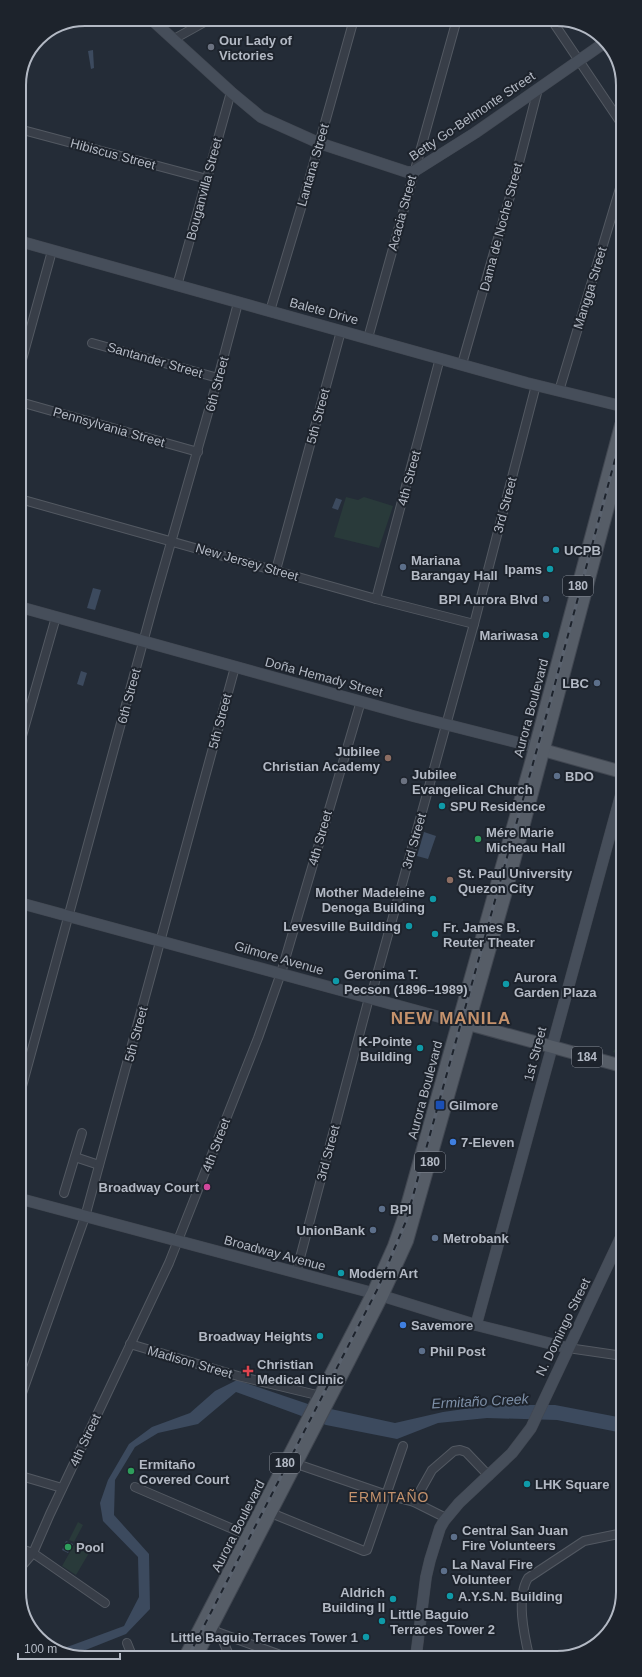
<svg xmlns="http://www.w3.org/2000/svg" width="642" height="1677" viewBox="0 0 642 1677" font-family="Arial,sans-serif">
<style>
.green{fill:#293a3a}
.water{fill:#3c4a5e}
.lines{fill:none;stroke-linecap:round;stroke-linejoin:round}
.street-casing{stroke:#535962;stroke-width:10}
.secondary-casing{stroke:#414751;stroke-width:12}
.primary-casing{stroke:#414751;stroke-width:14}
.street{stroke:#383e48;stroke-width:8}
.secondary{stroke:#464e5a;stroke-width:11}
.primary{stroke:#565d67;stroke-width:12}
.rail-casing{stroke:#5a626e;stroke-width:3.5}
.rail{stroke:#1d232c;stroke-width:2;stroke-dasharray:6;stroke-linecap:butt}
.worship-dot{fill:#6b7280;stroke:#1d232c;stroke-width:1.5}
.culture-dot{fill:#0f9aa8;stroke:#1d232c;stroke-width:1.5}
.service-dot{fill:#5c6f8a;stroke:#1d232c;stroke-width:1.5}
.education-dot{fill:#8d6e63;stroke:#1d232c;stroke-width:1.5}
.leisure-dot{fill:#2e9e5b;stroke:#1d232c;stroke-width:1.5}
.transit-dot{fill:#1a4fb4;stroke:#1d232c;stroke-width:1.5}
.shop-dot{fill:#3f7fe0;stroke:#1d232c;stroke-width:1.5}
.hotel-dot{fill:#d1479c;stroke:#1d232c;stroke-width:1.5}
.health-dot{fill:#e0444e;stroke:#1d232c;stroke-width:1.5}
.labels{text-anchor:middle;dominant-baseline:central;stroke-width:4;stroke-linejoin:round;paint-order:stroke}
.shield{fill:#1d232c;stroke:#868c96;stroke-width:1}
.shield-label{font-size:12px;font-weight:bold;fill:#b3b9c4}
.poi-label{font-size:13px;font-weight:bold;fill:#b3b9c4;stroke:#1d232c;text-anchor:start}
.street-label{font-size:13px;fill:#b3b9c4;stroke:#1d232c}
.water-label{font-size:14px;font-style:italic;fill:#7e90a8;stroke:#1d232c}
.neighbourhood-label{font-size:14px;letter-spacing:1px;fill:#c5926c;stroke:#1d232c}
.district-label{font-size:17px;font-weight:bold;letter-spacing:1px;fill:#c5926c;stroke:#1d232c}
.rim{fill:none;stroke:#b3b9c4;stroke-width:2}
</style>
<rect width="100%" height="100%" fill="#242c37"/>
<g class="green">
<path d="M346,497L358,500L364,497L393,506L379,548L334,537Z"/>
<path d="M622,1041V1055L613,1052L618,1044Z"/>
<path d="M78,1522L83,1525L74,1542L69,1540Z"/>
<path d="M74,1545L89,1553L76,1575L62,1566Z"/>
</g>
<g class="water">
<path d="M93,50L94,68L91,69L88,51Z"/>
<path d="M336,498L342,500L338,510L332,508Z"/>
<path d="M93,588L101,590L95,610L87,608Z"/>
<path d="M81,671L87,673L83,686L77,684Z"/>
<path d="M424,832L436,836L428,859L417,856Z"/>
<path d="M237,1380L308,1404L395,1423L443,1412L492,1405H555L623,1418V1433L557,1420L487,1418L438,1423L397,1439L326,1425L236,1392L198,1424L158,1433L135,1447L115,1480L114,1515L149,1554L150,1609L126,1634L73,1655L59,1650L124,1626L139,1597L138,1557L103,1521L100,1503L108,1480L129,1444L152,1427L190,1413L215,1391Z"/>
<path d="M66,1541L73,1544L68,1553L62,1550Z"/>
</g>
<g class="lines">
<defs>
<g id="street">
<path d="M551,19L621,123"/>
<path d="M174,39L210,19"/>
<path d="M19,129L207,179"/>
<path d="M177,286L231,92"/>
<path d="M270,311L304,198L354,19"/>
<path d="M368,338L457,19"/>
<path d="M92,343L218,378"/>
<path d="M462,364L513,186L538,89"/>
<path d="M20,367L52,251"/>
<path d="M559,391L621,185"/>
<path d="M20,402L198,452"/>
<path d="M20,499L376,599L474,624"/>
<path d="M276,570L341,331"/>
<path d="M376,599L440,358"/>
<path d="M20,743L56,617"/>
<path d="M21,1090L154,602L218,378L238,303"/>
<path d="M75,1157L99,1165"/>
<path d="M64,1193L82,1133"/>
<path d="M296,1273L369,998L373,989L474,624L536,385"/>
<path d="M130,1344L238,1376L321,1396"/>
<path d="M568,1348L623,1356"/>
<path d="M21,1396L85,1217L235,667"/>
<path d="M291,1462L387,1495L414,1502L446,1518"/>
<path d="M21,1476L62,1488"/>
<path d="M135,1487L249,1536"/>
<path d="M414,1502L432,1470L454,1451L460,1450L466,1452L489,1476"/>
<path d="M271,1513L364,1551L367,1550L403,1446"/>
<path d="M21,1549L33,1553L105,1603"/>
<path d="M21,1567L33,1553L50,1514L169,1263L258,1038L281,973L361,701"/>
<path d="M216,1631L222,1639L230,1657"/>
<path d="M217,1632L286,1657"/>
<path d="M127,1643L133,1658"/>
<path d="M529,1656C524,1634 516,1598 528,1578L584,1541L623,1533"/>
</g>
<g id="secondary">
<path d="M151,19L231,92L261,117L319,143L407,172H413L475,133L604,43"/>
<path d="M19,241L527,383L621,406"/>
<path d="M20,607L413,716L535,747"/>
<path d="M20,903L458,1022"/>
<path d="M21,1199L373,1293L476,1325L568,1348"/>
<path d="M476,1325C526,1147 572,968 622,791"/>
<path d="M416,1656L426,1577L430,1560L440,1528L444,1521L459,1503L512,1453L531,1428L622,1235"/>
</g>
<g id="primary">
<path d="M536,748L622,772"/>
<path d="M461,1022L622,1066"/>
<path d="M185,1657L373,1293L394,1246L403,1220L532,759L621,425"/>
<path d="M196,1657L349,1361L382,1296L407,1241L505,895L621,458"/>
</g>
</defs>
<use href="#street" class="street-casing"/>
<use href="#secondary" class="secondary-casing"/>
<use href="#primary" class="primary-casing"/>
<use href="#street" class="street"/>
<use href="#secondary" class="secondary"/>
<use href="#primary" class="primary"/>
<defs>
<path id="rail" d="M188,1657L378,1288L406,1221L552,695L621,437"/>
</defs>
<use href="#rail" class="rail-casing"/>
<use href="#rail" class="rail"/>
</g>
<g class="worship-dot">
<circle cx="211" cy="47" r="4"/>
<circle cx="404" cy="781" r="4"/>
</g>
<g class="culture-dot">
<circle cx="556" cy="550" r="4"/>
<circle cx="550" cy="569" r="4"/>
<circle cx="546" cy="635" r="4"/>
<circle cx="442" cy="806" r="4"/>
<circle cx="433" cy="899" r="4"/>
<circle cx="409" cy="926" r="4"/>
<circle cx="435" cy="934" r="4"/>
<circle cx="336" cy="981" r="4"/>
<circle cx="506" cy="984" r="4"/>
<circle cx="420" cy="1048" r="4"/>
<circle cx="341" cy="1273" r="4"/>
<circle cx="320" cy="1336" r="4"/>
<circle cx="527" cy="1484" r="4"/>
<circle cx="450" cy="1596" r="4"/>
<circle cx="393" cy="1599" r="4"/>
<circle cx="382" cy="1621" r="4"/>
<circle cx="366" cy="1637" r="4"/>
</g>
<g class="service-dot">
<circle cx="403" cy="567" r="4"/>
<circle cx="546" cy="599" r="4"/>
<circle cx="597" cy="683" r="4"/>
<circle cx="557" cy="776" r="4"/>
<circle cx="382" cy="1209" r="4"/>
<circle cx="373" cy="1230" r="4"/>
<circle cx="435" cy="1238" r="4"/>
<circle cx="422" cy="1351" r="4"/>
<circle cx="454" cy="1537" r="4"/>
<circle cx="444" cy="1571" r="4"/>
</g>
<g class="education-dot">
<circle cx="388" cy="758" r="4"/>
<circle cx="450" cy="880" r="4"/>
</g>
<g class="leisure-dot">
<circle cx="478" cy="839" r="4"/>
<circle cx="131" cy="1471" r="4"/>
<circle cx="68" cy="1547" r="4"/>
</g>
<rect class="transit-dot" x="435" y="1100" width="10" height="10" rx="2"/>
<g class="shop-dot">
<circle cx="453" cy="1142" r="4"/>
<circle cx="403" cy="1325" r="4"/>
</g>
<circle class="hotel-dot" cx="207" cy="1187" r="4"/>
<path class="health-dot" d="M246 1365h4v4h4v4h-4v4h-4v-4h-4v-4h4z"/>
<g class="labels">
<g class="shield">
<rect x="563" y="576" width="30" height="20" rx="3"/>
<rect x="572" y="1047" width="30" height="20" rx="3"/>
<rect x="415" y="1152" width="30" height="20" rx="3"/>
<rect x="270" y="1453" width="30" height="20" rx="3"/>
</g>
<g class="shield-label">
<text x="578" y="586">180</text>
<text x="587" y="1057">184</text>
<text x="430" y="1162">180</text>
<text x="285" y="1463">180</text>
</g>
<g class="poi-label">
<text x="219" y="40">Our Lady of<tspan x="219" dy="15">Victories</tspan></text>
<text x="564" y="550">UCPB</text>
<text x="411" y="560">Mariana<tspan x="411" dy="15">Barangay Hall</tspan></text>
<text x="542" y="569" text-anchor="end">Ipams</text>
<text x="538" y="599" text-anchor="end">BPI Aurora Blvd</text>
<text x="538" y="635" text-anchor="end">Mariwasa</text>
<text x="589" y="683" text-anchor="end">LBC</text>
<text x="380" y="751" text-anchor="end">Jubilee<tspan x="380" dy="15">Christian Academy</tspan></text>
<text x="412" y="774">Jubilee<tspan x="412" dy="15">Evangelical Church</tspan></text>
<text x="565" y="776">BDO</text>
<text x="450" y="806">SPU Residence</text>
<text x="486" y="832">Mére Marie<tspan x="486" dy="15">Micheau Hall</tspan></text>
<text x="458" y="873">St. Paul University<tspan x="458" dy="15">Quezon City</tspan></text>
<text x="425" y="892" text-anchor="end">Mother Madeleine<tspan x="425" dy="15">Denoga Building</tspan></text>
<text x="401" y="926" text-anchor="end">Levesville Building</text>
<text x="443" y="927">Fr. James B.<tspan x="443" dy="15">Reuter Theater</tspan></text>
<text x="344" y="974">Geronima T.<tspan x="344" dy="15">Pecson (1896–1989)</tspan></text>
<text x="514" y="977">Aurora<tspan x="514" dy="15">Garden Plaza</tspan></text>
<text x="412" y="1041" text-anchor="end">K-Pointe<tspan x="412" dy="15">Building</tspan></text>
<text x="449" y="1105">Gilmore</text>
<text x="461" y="1142">7-Eleven</text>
<text x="199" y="1187" text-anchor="end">Broadway Court</text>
<text x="390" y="1209">BPI</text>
<text x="365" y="1230" text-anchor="end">UnionBank</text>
<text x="443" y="1238">Metrobank</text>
<text x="349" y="1273">Modern Art</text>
<text x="411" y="1325">Savemore</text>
<text x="312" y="1336" text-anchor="end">Broadway Heights</text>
<text x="430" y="1351">Phil Post</text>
<text x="257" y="1364">Christian<tspan x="257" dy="15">Medical Clinic</tspan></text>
<text x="139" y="1464">Ermitaño<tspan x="139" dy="15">Covered Court</tspan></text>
<text x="535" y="1484">LHK Square</text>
<text x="462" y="1530">Central San Juan<tspan x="462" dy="15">Fire Volunteers</tspan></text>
<text x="76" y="1547">Pool</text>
<text x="452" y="1564">La Naval Fire<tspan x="452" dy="15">Volunteer</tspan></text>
<text x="385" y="1592" text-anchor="end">Aldrich<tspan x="385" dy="15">Building II</tspan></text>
<text x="458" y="1596">A.Y.S.N. Building</text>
<text x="390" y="1614">Little Baguio<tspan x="390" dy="15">Terraces Tower 2</tspan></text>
<text x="358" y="1637" text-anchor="end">Little Baguio Terraces Tower 1</text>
</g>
<g class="street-label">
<text transform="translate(472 116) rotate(-34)">Betty Go-Belmonte Street</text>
<text transform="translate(113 154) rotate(15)">Hibiscus Street</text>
<text transform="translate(313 165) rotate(-74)">Lantana Street</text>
<text transform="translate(204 189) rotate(-75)">Bouganvilla Street</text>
<text transform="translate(402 213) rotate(-75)">Acacia Street</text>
<text transform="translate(501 227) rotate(-75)">Dama de Noche Street</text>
<text transform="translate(590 288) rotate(-73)">Mangga Street</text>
<text transform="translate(324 311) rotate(15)">Balete Drive</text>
<text transform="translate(155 360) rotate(16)">Santander Street</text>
<text transform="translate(217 384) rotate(-75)">6th Street</text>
<text transform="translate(318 416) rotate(-75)">5th Street</text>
<text transform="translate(109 427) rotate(16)">Pennsylvania Street</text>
<text transform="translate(409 478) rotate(-75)">4th Street</text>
<text transform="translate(505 505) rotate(-75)">3rd Street</text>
<text transform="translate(247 562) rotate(16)">New Jersey Street</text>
<text transform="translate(324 677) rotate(15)">Doña Hemady Street</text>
<text transform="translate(129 696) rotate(-75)">6th Street</text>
<text transform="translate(531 708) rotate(-75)">Aurora Boulevard</text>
<text transform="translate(220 721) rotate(-75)">5th Street</text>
<text transform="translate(320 838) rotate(-74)">4th Street</text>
<text transform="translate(414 841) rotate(-74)">3rd Street</text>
<text transform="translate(279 958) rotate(16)">Gilmore Avenue</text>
<text transform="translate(136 1034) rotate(-75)">5th Street</text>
<text transform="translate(535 1054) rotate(-75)">1st Street</text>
<text transform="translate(425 1090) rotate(-75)">Aurora Boulevard</text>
<text transform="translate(216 1145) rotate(-69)">4th Street</text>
<text transform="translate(328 1153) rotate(-75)">3rd Street</text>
<text transform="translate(275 1253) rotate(15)">Broadway Avenue</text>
<text transform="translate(563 1327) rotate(-64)">N. Domingo Street</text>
<text transform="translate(190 1362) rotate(16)">Madison Street</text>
<text transform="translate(85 1440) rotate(-65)">4th Street</text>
<text transform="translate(238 1526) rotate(-63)">Aurora Boulevard</text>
</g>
<g class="water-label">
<text transform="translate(480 1401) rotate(-3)">Ermitaño Creek</text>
</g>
<g class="neighbourhood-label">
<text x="389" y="1497">ERMITAÑO</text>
</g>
<g class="district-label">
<text x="451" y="1018">NEW MANILA</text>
</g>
</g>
<path d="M0 0H642V1677H0ZM85 26H557A59 59 0 0 1 616 85V1592A59 59 0 0 1 557 1651H85A59 59 0 0 1 26 1592V85A59 59 0 0 1 85 26Z" fill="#1d232c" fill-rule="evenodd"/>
<path class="rim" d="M85 26H557A59 59 0 0 1 616 85V1592A59 59 0 0 1 557 1651H85A59 59 0 0 1 26 1592V85A59 59 0 0 1 85 26Z"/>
<path d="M18 1653v6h102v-6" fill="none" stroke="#b3b9c4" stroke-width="2"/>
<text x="24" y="1653" font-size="12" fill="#b3b9c4" stroke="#1d232c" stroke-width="3" paint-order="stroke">100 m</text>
</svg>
